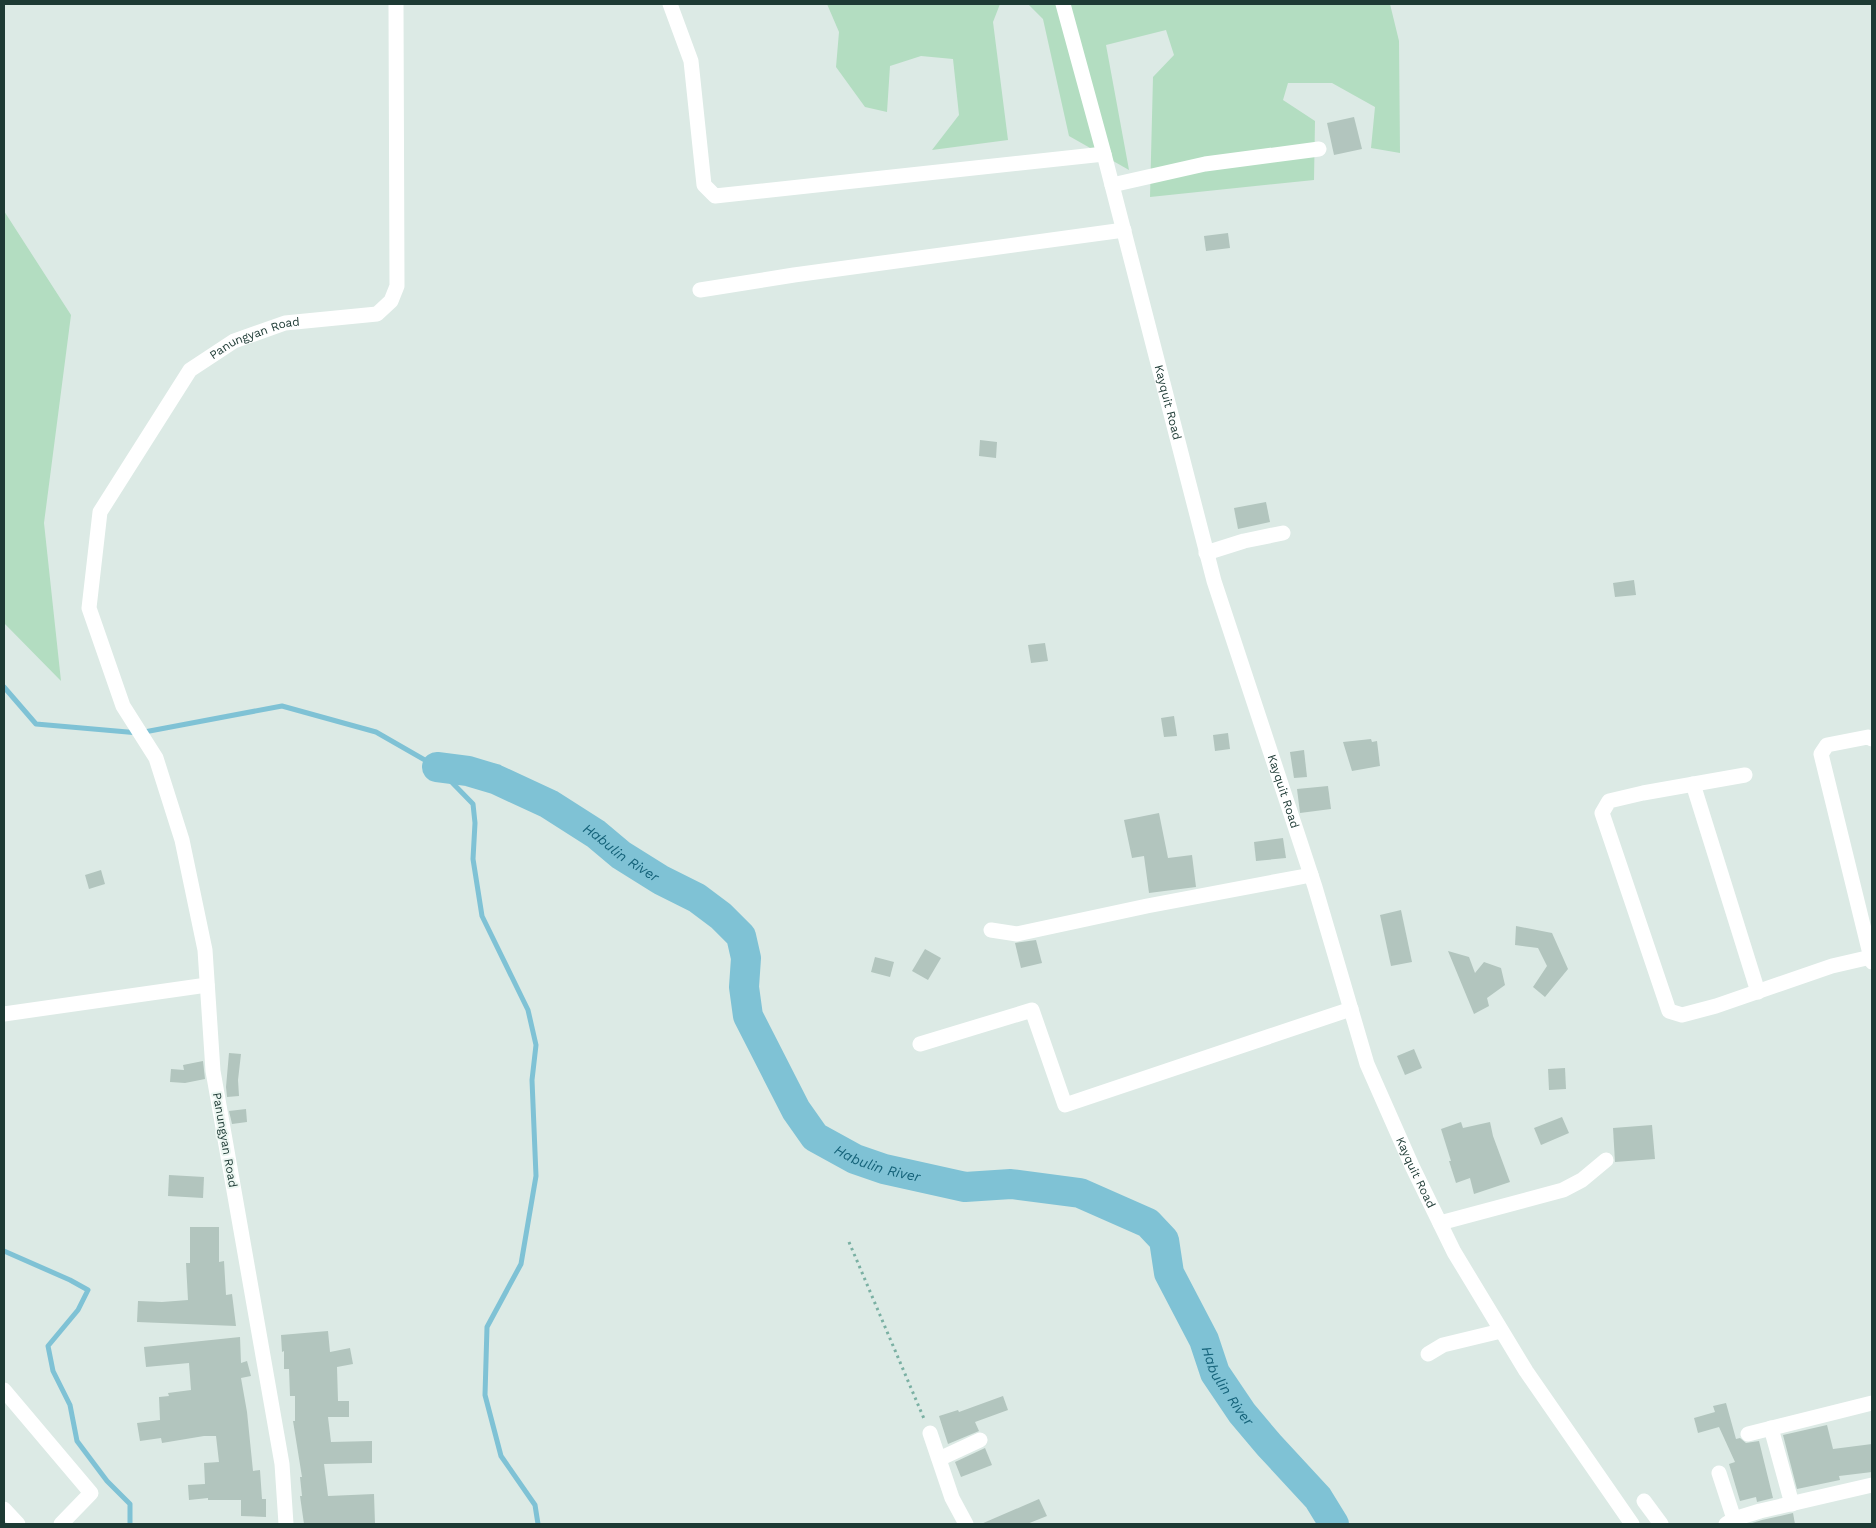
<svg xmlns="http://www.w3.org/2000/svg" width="1876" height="1528" viewBox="0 0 1876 1528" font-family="'Work Sans',sans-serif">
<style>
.green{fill:#b3ddc1}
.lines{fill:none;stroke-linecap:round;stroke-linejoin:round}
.stream{stroke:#7fc2d5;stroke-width:5}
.river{stroke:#7fc2d5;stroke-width:30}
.building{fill:#b2c5be}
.path{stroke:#7ab0a3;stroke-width:3;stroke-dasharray:2.5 4;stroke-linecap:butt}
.minor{stroke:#fff;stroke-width:15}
.labels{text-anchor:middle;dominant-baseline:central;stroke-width:4;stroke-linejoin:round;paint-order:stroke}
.street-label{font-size:12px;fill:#1d3a34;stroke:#edf7f2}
.water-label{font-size:14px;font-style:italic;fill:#146279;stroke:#edf7f2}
</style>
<rect width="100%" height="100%" fill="#dceae5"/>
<g class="green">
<path d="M827,4H1000L993,22L1008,140L932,150L959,115L953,59L921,56L890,66L887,112L865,107L836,67L839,32Z"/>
<path d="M1028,4H1390L1399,41L1400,153L1371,148L1375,107L1332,83H1288L1283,100L1315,121L1314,180L1150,197L1153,77L1174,55L1166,30L1106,45L1129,170L1069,136L1043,19Z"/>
<path d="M4,211L71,315L44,523L61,681L4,623Z"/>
</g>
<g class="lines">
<g class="stream">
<path d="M4,687L36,724L139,733L282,706L376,732L437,767L473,804L475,823L473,859L482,916L528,1010L536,1045L532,1080L536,1176L521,1264L487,1327L485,1395L501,1456L535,1505L538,1524"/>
<path d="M4,1251L70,1280L88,1290L78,1310L48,1346L53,1371L70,1405L77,1441L107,1481L130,1504V1524"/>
</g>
<path class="river" id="s1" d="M437,767L468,771L495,779L549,804L596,834L621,855L661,880L697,898L721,916L741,936L746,958L744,987L748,1016L796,1110L815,1137L855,1159L884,1169L965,1187L1011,1184L1080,1193L1148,1223L1164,1240L1169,1273L1204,1340L1215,1373L1242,1413L1269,1445L1318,1498L1334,1524"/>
</g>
<g class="building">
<path d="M1354,117L1362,149L1334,155L1327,123Z"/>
<path d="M1228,233L1230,248L1206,251L1204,236Z"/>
<path d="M980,440L997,442L996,458L979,456Z"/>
<path d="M1266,502L1270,522L1238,529L1234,508Z"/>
<path d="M1634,580L1636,595L1615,597L1613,583Z"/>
<path d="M1045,643L1048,661L1031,663L1028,645Z"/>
<path d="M1174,716L1177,736L1164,737L1161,718Z"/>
<path d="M1228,733L1230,749L1215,751L1213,735Z"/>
<path d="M1371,739L1372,742L1377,741L1380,766L1352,771L1343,742Z"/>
<path d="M1304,750L1307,777L1294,778L1290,752Z"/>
<path d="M1328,786L1331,809L1300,813L1297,789Z"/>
<path d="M1159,813L1168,858L1192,855L1196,887L1149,893L1144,856L1132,858L1124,820Z"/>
<path d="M1283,838L1286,858L1256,861L1254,842Z"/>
<path d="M101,870L105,884L89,889L85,875Z"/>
<path d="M1401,910L1412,962L1391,966L1380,915Z"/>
<path d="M1516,926L1552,933L1568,969L1545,997L1533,987L1547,966L1538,948L1515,945Z"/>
<path d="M1036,940L1042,963L1021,968L1015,943Z"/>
<path d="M925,949L941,958L928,980L912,971Z"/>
<path d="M1448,951L1469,957L1475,973L1484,962L1501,968L1505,985L1487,998L1489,1006L1474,1014Z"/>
<path d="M875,957L894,962L890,977L871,972Z"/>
<path d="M1414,1049L1422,1068L1405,1075L1397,1056Z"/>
<path d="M229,1053L241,1054L238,1080L239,1096L227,1097L226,1087Z"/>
<path d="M203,1061L205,1079L185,1083L170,1082L171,1069L184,1070L183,1065Z"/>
<path d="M1565,1068L1566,1089L1549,1090L1548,1069Z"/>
<path d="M246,1109L247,1122L232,1124L229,1111Z"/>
<path d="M1562,1117L1569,1133L1541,1145L1534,1128Z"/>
<path d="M1461,1122L1463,1128L1490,1122L1493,1136L1510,1182L1474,1194L1470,1178L1456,1183L1449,1161H1451L1441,1129Z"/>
<path d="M1652,1125L1655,1159L1615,1162L1613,1128Z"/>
<path d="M169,1175L204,1177L203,1198L168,1196Z"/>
<path d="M190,1227H219V1262L224,1261L226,1295L232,1294L236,1326L137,1322L138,1301L162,1302L188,1300L186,1263H190Z"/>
<path d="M328,1331L330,1352L350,1348L353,1364L337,1367L338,1401H349V1417H328L331,1442L372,1441V1463L324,1464L328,1496L374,1494L375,1524H304L300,1496H302L300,1477H302L293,1421H295V1396H290L289,1369H284V1351L282,1352L281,1335Z"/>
<path d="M240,1337L241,1363L247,1361L251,1376L241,1378L247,1412L253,1471L260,1470L262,1499H266V1517L241,1516V1500H208V1498L189,1500L188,1485L205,1484L204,1463L219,1462L216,1436H204L162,1443L161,1438L140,1441L137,1423L160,1420L159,1397L169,1396L168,1393L191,1390L189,1363L146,1367L144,1347Z"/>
<path d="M1003,1396L1008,1410L975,1422L979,1431L948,1444L939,1416L958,1410L959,1412Z"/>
<path d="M1726,1403L1736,1439L1740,1438L1746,1443L1759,1441L1773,1498L1757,1502L1756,1497L1740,1501L1729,1464L1735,1462L1719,1427L1698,1433L1694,1418L1715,1412L1713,1406Z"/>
<path d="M1827,1425L1833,1449L1872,1444V1472L1839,1476L1840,1480L1797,1489L1783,1435Z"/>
<path d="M985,1448L992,1465L961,1477L955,1462Z"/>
<path d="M1039,1499L1047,1516L1027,1524H981Z"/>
<path d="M1793,1513L1795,1524H1749L1762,1520Z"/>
</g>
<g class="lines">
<path class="path" d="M849,1242L925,1421"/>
<g class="minor">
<path d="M670,4L691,61L704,185L715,196L1104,154"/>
<path id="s2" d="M1063,4L1104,154L1214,581L1315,887L1367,1064L1412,1166L1454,1252L1526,1371L1632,1524"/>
<path d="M1112,185L1205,164L1319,149"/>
<path d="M700,290L794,275L1124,230"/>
<path d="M1206,553L1244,541L1283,533"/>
<path d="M1872,739L1868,737L1827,745L1821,754L1872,962"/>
<path d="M1745,775L1643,793L1609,801L1602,813L1669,1011L1682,1015L1716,1006L1832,966L1871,957"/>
<path d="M1693,784L1758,992"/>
<path d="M991,930L1017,934L1147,906L1311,875"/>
<path d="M4,1014L207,985"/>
<path d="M920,1044L1032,1010L1065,1105L1351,1009"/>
<path d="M1440,1223L1563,1190L1582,1180L1606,1160"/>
<path d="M1428,1354L1443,1345L1501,1331"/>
<path d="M4,1390L91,1493L61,1524"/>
<path d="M1771,1428L1792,1504"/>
<path d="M930,1433L952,1498L966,1524"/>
<path d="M1748,1434L1872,1403"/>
<path d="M939,1459L980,1440"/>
<path d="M1719,1473L1734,1519"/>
<path d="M1644,1501L1661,1524"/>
<path d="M4,1509L18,1524"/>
<path id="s3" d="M286,1524L282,1464L213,1071L205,950L182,840L156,758L123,706L89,608L100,512L190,370L234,341L285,323L377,314L391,301L397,286L396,4"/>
<path d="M1726,1524L1734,1519L1760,1511L1872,1485"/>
</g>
</g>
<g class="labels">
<g class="street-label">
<text stroke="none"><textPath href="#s3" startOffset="1282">Panungyan Road</textPath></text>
<text stroke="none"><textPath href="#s2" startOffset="412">Kayquit Road</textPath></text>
<text stroke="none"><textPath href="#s2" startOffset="818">Kayquit Road</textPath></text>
<text transform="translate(225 1140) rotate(80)">Panungyan Road</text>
<text stroke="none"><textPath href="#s2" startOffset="1222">Kayquit Road</textPath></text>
</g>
<g class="water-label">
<text stroke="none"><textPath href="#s1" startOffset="206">Habulin River</textPath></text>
<text stroke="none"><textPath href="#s1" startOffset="641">Habulin River</textPath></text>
<text stroke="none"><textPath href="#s1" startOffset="1106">Habulin River</textPath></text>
</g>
</g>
<rect width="1876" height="1528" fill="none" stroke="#1d3a34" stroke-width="10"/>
</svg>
